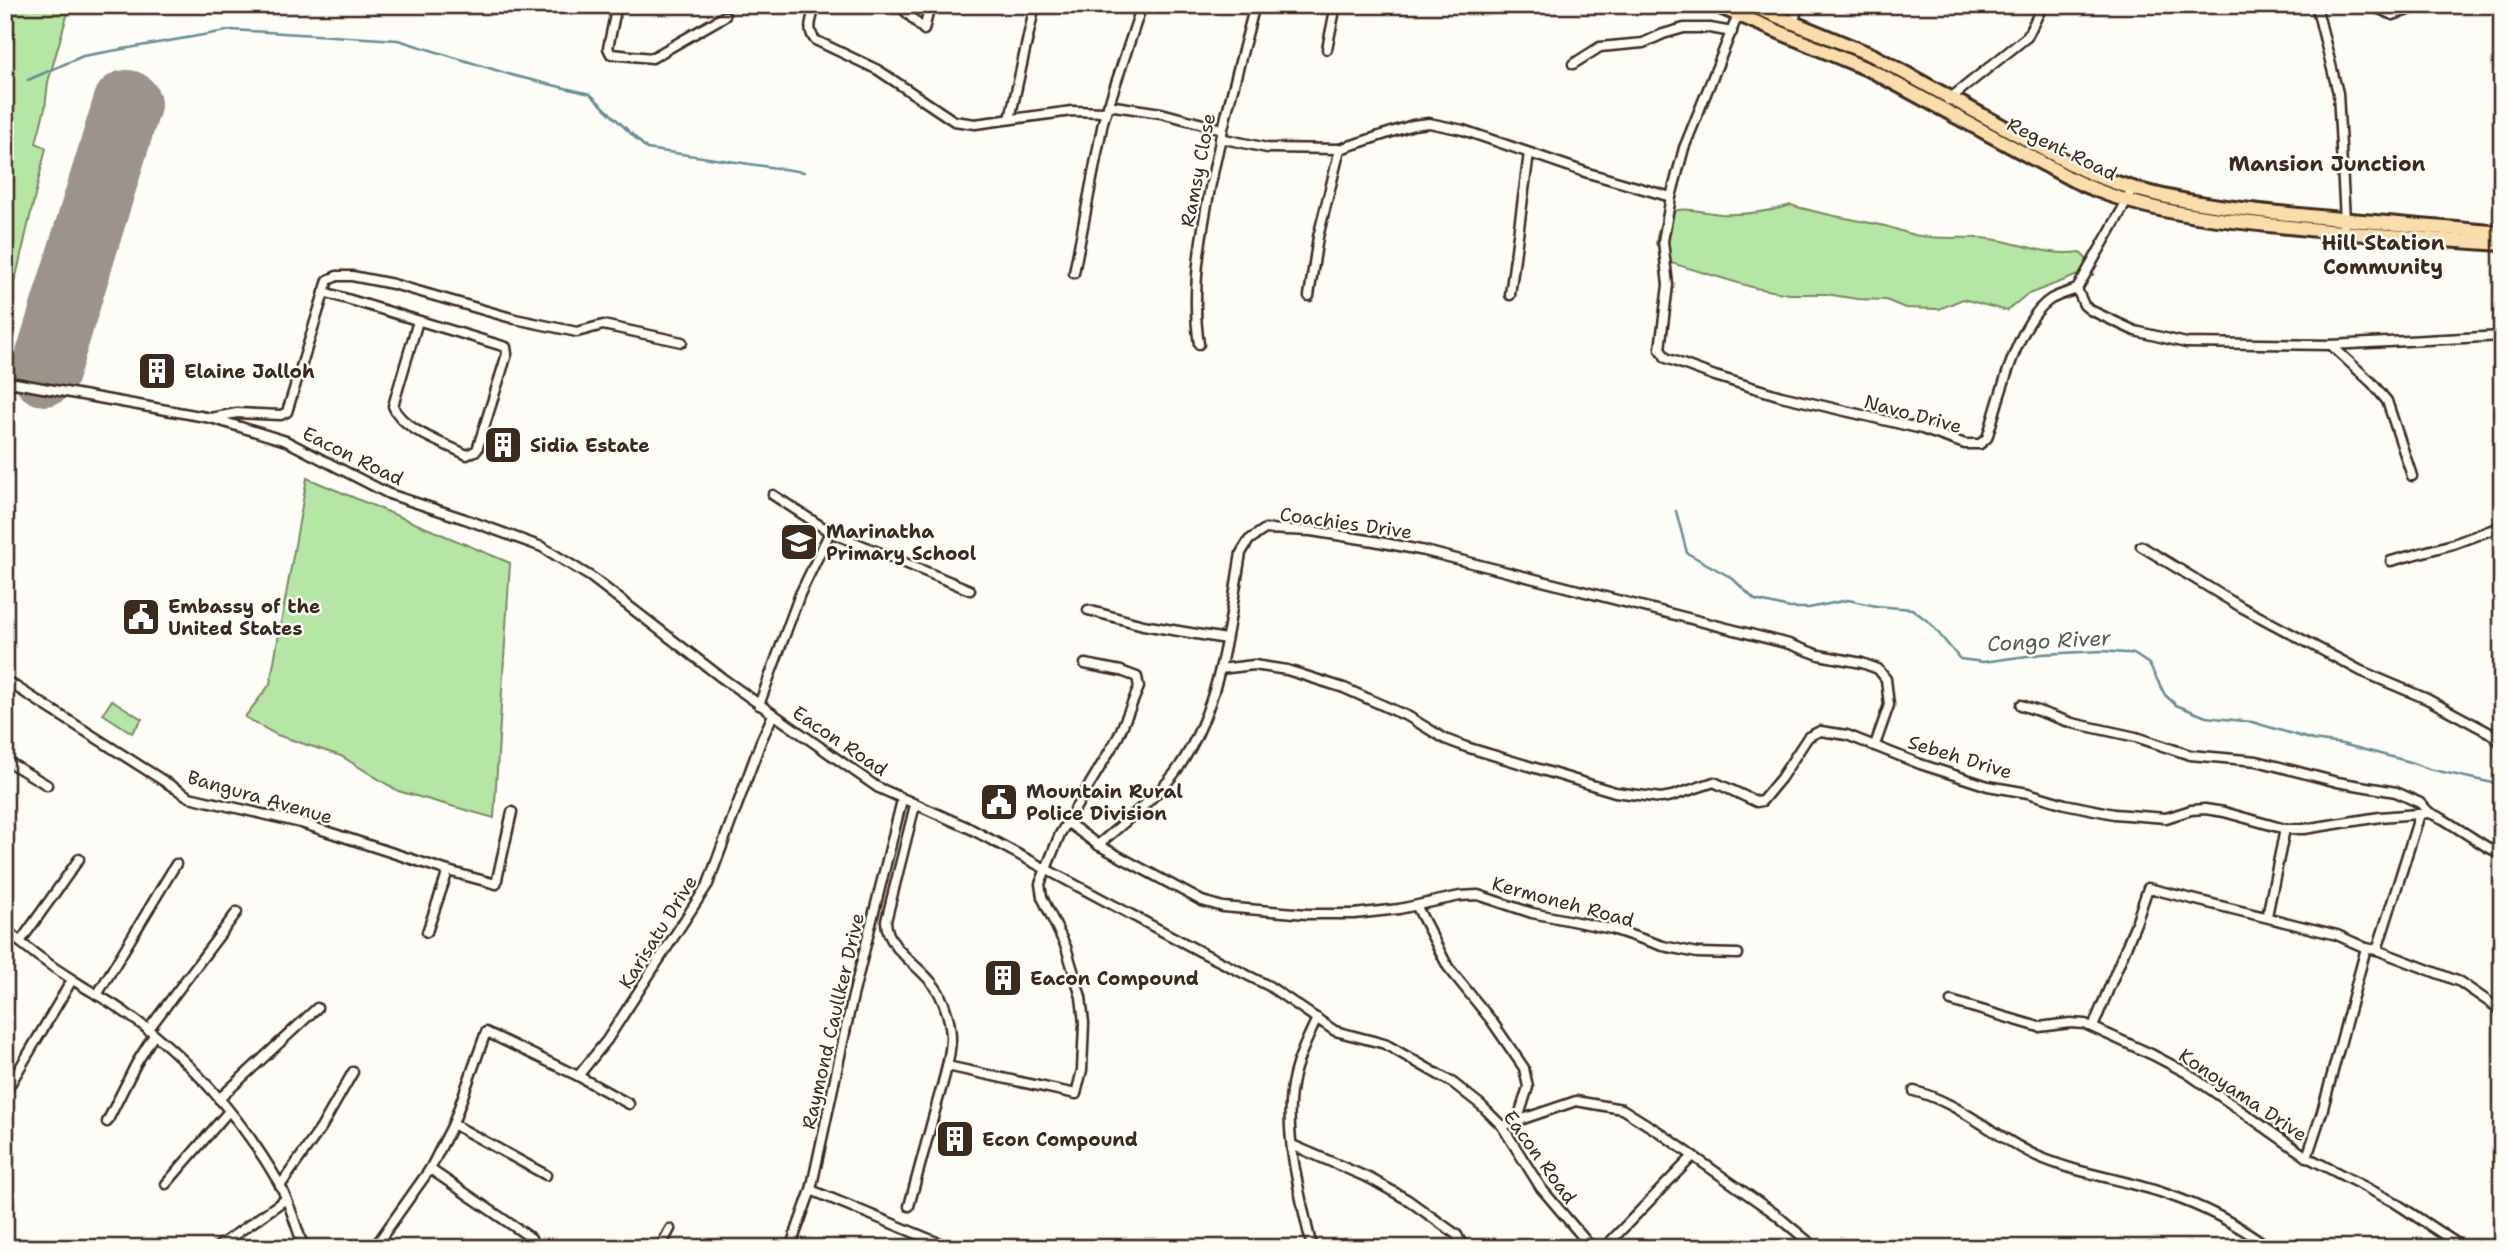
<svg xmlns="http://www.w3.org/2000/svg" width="2507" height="1253" viewBox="0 0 2507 1253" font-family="'Shantell Sans',sans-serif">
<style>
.green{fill:#b6e6a5;stroke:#788862;stroke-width:2}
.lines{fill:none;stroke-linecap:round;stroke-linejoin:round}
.stream{stroke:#658d92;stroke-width:2.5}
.runway{stroke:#9c938a;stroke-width:68}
.street-casing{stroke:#3b2a1e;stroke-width:13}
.primary-casing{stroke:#3b2a1e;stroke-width:18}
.street{stroke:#fdfcf7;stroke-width:8}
.primary{stroke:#f9ddab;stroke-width:12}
.labels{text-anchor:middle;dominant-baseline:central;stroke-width:5;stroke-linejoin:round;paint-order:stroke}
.street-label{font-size:19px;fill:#3b2a1e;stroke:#fdfcf7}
.poi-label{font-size:19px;font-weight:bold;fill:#3b2a1e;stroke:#fdfcf7;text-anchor:start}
.neighbourhood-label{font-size:21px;font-weight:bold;fill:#3b2a1e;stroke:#fdfcf7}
.water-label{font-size:21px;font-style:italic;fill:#505c58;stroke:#fdfcf7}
</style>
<rect width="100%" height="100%" fill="#fdfcf7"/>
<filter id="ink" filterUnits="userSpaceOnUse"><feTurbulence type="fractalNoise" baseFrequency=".0143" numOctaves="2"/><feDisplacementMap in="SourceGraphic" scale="14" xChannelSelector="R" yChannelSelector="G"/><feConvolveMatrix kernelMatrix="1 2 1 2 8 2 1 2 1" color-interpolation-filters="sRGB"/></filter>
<g filter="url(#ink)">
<g class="green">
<path d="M5,5H70L48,82L45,108L36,143L46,148L5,324Z"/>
<path d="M1791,205C1822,215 1854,219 1885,226C1897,229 1909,235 1921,236C1944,240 1968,236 1991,239C2021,243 2049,257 2080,252L2088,261L2093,275H2078L2026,295L2007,311L1963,299L1939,309L1905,308L1886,300L1857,299L1826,294H1789L1755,288L1671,263L1656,244C1658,232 1659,218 1672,212C1686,206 1706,213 1721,214C1745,215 1768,212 1791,205Z"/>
<path d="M307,478L510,563L494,818L398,791L341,756L277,735L245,717L270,684Z"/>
<path d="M112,700L142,719L132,733L103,714Z"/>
</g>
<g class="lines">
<g class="stream">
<path d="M28,80L83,56L232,30L398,40L515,76L590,94L647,149L804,172"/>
<path d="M1676,511L1687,553L1732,578L1755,600L1790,608H1809L1848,600L1876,606L1912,609L1930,623L1960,659L1983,662L2042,654L2103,651L2134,654L2149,664L2165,695L2176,705L2206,717L2252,722L2313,740L2342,744L2407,761L2429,769L2502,785"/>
</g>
<path class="runway" d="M45,372L127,104"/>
<defs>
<g id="street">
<path d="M617,5L608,48L611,54L652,58L725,16"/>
<path d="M816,5C812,17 806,29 815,40L878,70L954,121L975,124L1072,111L1106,112"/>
<path d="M899,5L924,30L930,5"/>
<path d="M1742,5L1684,148L1671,197L1663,241L1668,285L1660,349L1666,358L1715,376L1781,396L1922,429L1965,444H1980L1987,438C1999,401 2017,320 2051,299C2058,295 2069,292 2077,289L2127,201L2131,189"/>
<path d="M2316,5L2338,93L2345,220L2341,233"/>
<path d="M2370,5L2393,15L2424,5"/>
<path d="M1793,23L1799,5"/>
<path d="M1327,49L1336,5"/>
<path d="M1573,64L1600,47L1643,43L1663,34L1684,28H1710L1732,32"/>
<path d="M1948,100L2027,37L2043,5"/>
<path d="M1108,105L1161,113L1222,129"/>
<path d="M1010,119L1035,5"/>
<path d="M1220,138L1267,148L1340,149L1413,125L1429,123L1463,130L1588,173L1671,197"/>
<path d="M1074,273L1103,122L1142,5"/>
<path d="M2077,289L2084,305L2090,310L2135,331L2186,343L2331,345L2502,336"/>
<path d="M324,292L506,347L507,354L477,450L467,455C444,443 402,430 393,406L418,321"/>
<path d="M1510,295L1529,153"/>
<path d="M1309,296L1318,237L1340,149"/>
<path d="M1199,344C1192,299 1198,255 1206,210C1218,141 1237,73 1255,5"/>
<path d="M2331,345L2372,383L2387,401L2412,476"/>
<path d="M5,389L6,386L15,383L211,418L286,441L389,494L465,519L542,547L591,577L722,678L877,787L969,828L1201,952L1269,986L1335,1031L1385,1044L1453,1083L1481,1105L1502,1126L1541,1188L1592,1248"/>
<path d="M211,418L237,413L281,415L287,412L328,280L337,276H352L393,284L515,319L577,332L603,325L682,342"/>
<path d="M773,495L830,532L970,590"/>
<path d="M2141,546L2241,607L2361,671L2427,699L2490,733L2502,744"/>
<path d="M2391,561L2453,544L2502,526"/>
<path d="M1088,610L1143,625L1226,639"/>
<path d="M1220,669L1254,665L1287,670L1344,688L1409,717L1445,739L1466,747L1615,792L1661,798L1672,796L1714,782L1757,802L1762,801L1781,778L1808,737L1820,731L1847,735L1920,764L1988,786L2028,793L2065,804L2114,814L2166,818L2191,810L2205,809L2224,812L2285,829H2304L2380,817L2430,813L2443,819L2487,847L2502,854"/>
<path d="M5,680L189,797L301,823L448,871L496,884L512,812"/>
<path d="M759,705L800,594L830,532"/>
<path d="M2021,705L2072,723L2136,737L2190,755L2257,761L2337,782L2396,792L2420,803L2430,813"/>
<path d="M5,760L47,785"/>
<path d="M1067,822L1098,845L1202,901L1223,907L1307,914H1354L1399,909L1460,896L1478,895L1532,913L1612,929L1663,946L1697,953L1738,954"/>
<path d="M1098,845C1122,824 1162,793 1179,767C1221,705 1229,625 1241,553L1249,540L1265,529L1311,531L1374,541L1425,551L1789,644L1819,655L1862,663L1878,669L1886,679L1889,705L1875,745"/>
<path d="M1417,907L1448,967L1491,1020L1524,1068L1528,1087L1518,1119"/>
<path d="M2267,916L2285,829"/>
<path d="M5,929C26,948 49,965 73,980C91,992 110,1001 127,1014C188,1056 242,1119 279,1183C290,1203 296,1227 304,1248"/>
<path d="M427,932L448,871"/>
<path d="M20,942L79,859"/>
<path d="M2377,950L2420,814"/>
<path d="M97,995L176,864"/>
<path d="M1951,1001L2039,1027L2070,1023L2085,1024L2153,1055L2187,1073L2307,1157L2394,1202L2464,1248"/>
<path d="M2093,1027L2136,923L2148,888L2337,935L2366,948L2377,950L2460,982L2502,1011"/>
<path d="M148,1030L237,912"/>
<path d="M947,1066L1076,1094L1082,1070L1084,1023L1081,997L1066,947L1042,897L1040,884L1060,834L1118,737L1139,687L1137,677L1121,671L1085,664"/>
<path d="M578,1076L607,1040L708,884L761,741L773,715"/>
<path d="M1914,1091C1959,1102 1995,1137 2037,1156C2078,1174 2123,1179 2166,1194C2202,1206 2239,1225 2270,1248"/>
<path d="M5,1093L72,980"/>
<path d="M219,1099L317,1008"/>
<path d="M107,1122L136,1064L154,1035"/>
<path d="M453,1124L546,1175"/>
<path d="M1502,1126L1576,1101L1622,1109L1659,1132L1774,1213L1816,1248"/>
<path d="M1292,1145L1371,1179L1408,1200L1457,1235L1461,1243L1458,1248"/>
<path d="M2307,1157L2322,1112L2366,948"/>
<path d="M430,1169L531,1238"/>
<path d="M166,1184L228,1112"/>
<path d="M280,1186L321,1128L353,1072"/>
<path d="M811,1190L951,1248"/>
<path d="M909,1206C918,1173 927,1140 936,1107C942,1085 950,1062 951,1039C951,1024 946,1006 939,993C925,967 887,952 886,921L915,805"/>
<path d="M381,1240L390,1248"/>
<path d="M216,1248L286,1199"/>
<path d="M374,1248L430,1169L453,1124L486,1032L578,1076L629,1104"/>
<path d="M660,1248L670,1229"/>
<path d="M790,1248L811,1190L852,1000L902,800"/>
<path d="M1312,1248C1300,1194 1279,1122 1296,1068C1301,1051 1310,1034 1317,1018"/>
<path d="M1604,1248L1693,1156"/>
</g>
<g id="primary">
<path d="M1715,5L1874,72L2073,180C2138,211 2208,219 2279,226C2353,234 2427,239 2502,244"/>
<path d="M1750,5L1872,55L2077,167C2140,197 2209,206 2279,213C2353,221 2427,226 2502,233"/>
</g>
</defs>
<use href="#street" class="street-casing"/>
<use href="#primary" class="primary-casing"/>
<use href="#street" class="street"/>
<use href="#primary" class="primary"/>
</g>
</g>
<defs>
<symbol id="building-square" viewBox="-11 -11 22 22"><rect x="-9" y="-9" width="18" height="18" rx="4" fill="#3b2a1e" stroke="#fdfcf7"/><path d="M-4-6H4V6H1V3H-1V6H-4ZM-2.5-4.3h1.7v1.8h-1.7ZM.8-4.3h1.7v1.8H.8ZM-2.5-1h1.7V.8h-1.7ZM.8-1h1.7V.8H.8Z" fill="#fff"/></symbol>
<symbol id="school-square" viewBox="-11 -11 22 22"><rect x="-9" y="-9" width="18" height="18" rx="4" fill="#3b2a1e" stroke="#fdfcf7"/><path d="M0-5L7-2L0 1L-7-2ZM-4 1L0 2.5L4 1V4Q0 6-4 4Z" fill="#fff"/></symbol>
<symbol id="civic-square" viewBox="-11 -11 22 22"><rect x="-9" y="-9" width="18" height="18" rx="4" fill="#3b2a1e" stroke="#fdfcf7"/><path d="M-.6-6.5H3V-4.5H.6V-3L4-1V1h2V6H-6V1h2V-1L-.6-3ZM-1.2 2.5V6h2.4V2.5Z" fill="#fff"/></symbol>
</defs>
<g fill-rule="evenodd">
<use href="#building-square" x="135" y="349" width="44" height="44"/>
<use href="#building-square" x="481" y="423" width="44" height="44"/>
<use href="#school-square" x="777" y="520" width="44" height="44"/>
<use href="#civic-square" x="119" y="595" width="44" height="44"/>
<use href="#civic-square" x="977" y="780" width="44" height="44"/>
<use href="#building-square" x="981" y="956" width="44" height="44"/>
<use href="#building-square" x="933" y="1117" width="44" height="44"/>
</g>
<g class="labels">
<g class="street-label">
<text transform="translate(2062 149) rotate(26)">Regent Road</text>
<text transform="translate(1198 170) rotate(-79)">Ramsy Close</text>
<text transform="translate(1913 414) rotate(15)">Navo Drive</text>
<text transform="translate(353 456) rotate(26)">Eacon Road</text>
<text transform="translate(1346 523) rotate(8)">Coachies Drive</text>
<text transform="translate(840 741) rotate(34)">Eacon Road</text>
<text transform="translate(1960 757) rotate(17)">Sebeh Drive</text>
<text transform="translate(260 797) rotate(16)">Bangura Avenue</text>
<text transform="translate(1563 902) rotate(15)">Kermoneh Road</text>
<text transform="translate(658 932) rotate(-58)">Karisatu Drive</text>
<text transform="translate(833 1021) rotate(-77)">Raymond Caullker Drive</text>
<text transform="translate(2243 1095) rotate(34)">Konoyama Drive</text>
<text transform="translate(1540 1157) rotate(54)">Eacon Road</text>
</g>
<g class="poi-label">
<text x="184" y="371">Elaine Jalloh</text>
<text x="530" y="445">Sidia Estate</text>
<text x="826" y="531">Marinatha<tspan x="826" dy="22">Primary School</tspan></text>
<text x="168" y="606">Embassy of the<tspan x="168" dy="22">United States</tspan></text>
<text x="1026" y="791">Mountain Rural<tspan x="1026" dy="22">Police Division</tspan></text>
<text x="1030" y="978">Eacon Compound</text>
<text x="982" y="1139">Econ Compound</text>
</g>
<g class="neighbourhood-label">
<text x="2327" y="164">Mansion Junction</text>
<text x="2383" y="243">Hill Station<tspan x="2383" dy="24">Community</tspan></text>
</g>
<g class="water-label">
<text transform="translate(2049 641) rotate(-3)">Congo River</text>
</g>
</g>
<rect width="2507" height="1253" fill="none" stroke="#fdfcf7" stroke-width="28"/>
<rect x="14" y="14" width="2479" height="1225" fill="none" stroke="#3b2a1e" stroke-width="2.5" filter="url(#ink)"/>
</svg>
